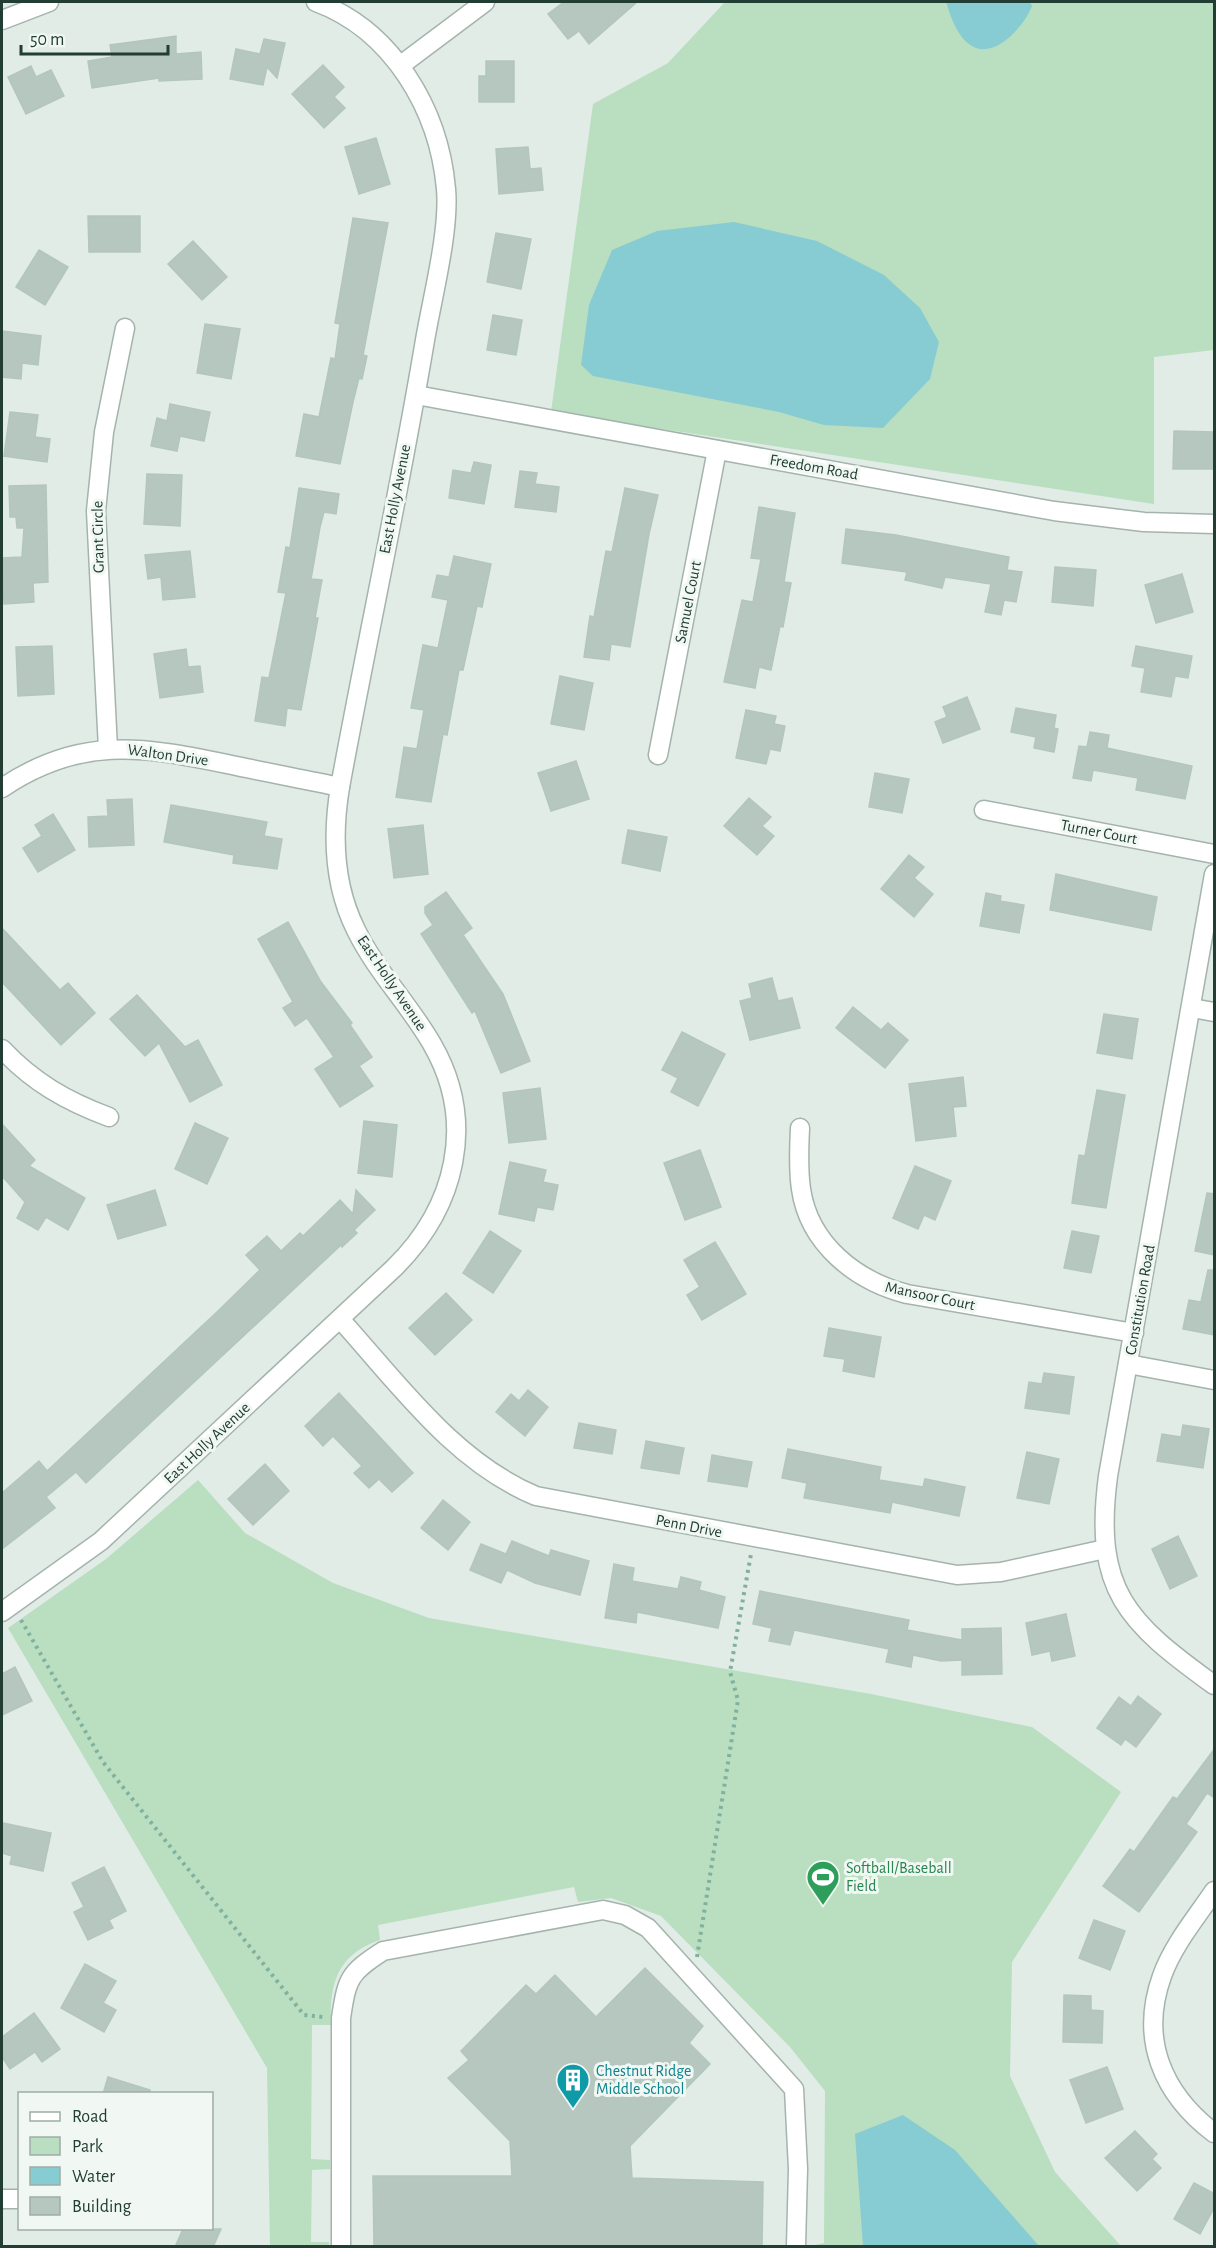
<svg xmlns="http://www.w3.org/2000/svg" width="1216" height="2248" viewBox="0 0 1216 2248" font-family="'Alegreya Sans',sans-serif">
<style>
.green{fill:#b9dec0}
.water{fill:#87ccd3}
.building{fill:#b6c7bf;stroke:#b3c6bd;stroke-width:1.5}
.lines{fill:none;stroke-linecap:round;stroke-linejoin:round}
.minor-casing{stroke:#a4b4ad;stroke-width:21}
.path{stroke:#80b19e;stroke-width:4;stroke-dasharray:3 4.5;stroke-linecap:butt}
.minor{stroke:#fff;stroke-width:18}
.labels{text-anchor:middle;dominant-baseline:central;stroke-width:6;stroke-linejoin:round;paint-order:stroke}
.street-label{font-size:16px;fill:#213d34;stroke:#f1f8f4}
.leisure-label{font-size:16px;fill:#27864d;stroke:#f1f8f4;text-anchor:start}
.culture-label{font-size:16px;fill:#0d838f;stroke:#f1f8f4;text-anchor:start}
</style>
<rect width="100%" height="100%" fill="#e1ece6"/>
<g class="green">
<path d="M725,2H1214V350L1154,357V504L551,412L593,104L668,63Z"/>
<path d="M198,1480L245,1533L333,1583L429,1618L871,1694L1032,1727L1121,1792L1012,1962L1010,2076L1055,2172L1121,2246H810L824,2243L825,2091L790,2047L661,1916L611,1898L578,1902L574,1887L378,1925L380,1940C338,1954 329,1983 331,2025H312L311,2159L330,2160V2169L312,2170L311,2242H329V2246H270L267,2068L8,1628L106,1559Z"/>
</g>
<g class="water">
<path d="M946,2H1030L1032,6C1025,25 995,60 972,46C957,37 951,17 946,2Z"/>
<path d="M734,222L817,241L884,275L920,308L939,342L930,379L883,428L824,425L779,412L593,376L581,365L589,305L612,250L657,231Z"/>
<path d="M903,2115L955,2150L1039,2246H863L855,2134Z"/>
</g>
<g class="building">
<path d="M564,2H637L589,44L579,31L568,39L548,14Z"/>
<path d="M176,36V54L201,52L202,79L159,81V78L92,88L88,61L112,57L110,45Z"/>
<path d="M264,39L285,43L277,78L267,67L263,85L230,79L236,49L260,54Z"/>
<path d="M486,61H514V102H479V76H486Z"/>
<path d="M323,65L344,87L334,97L345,108L324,128L292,94Z"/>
<path d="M31,66L36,77L51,70L64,96L26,114L8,77Z"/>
<path d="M376,138L390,184L359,194L345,147Z"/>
<path d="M528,147L530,169L541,168L543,190L499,194L496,149Z"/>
<path d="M88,216H140V252H89Z"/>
<path d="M353,218L388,223L363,355L367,356L362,379L359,378L353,402L340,464L296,456L304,414L319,417L331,358L335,359L340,324L335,323Z"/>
<path d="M496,233L531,239L521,289L487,282Z"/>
<path d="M193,241L227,277L202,300L168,264Z"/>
<path d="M39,250L68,267L45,305L16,287Z"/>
<path d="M493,315L522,320L516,355L487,350Z"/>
<path d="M205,324L240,329L231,379L197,373Z"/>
<path d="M2,331L41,336L38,365L22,363L21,379L2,377Z"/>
<path d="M170,404L210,412L204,441L180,436L177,451L151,446L157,418L167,421Z"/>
<path d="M10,412L38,415L35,437L50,439L47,462L4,456Z"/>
<path d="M1174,431L1215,432V469H1173Z"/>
<path d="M474,462L491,465L484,504L449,498L453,470L471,473Z"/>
<path d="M520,471L537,473L535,484L559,487L556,512L515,507Z"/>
<path d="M147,474L182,475L180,526L144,524Z"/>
<path d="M46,485L48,582L33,583L34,602L4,604L2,558L22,557L24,528H17L16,517H10L9,486Z"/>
<path d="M299,488L339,494L336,514L324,512L320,527L311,579L322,580L315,618H318L301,710L287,708L285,726L255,721L262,677L269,678L286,593L278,592L286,547L290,548Z"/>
<path d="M625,488L658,495L649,534L630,647L611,644L609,660L584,657L590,616L594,617L606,551L612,552Z"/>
<path d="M759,507L795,513L784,582L791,583L783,627L780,626L771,670L759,667L755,688L724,682L742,600L753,602L761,559L751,558Z"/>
<path d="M846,529L896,535L1009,557L1007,570L1022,572L1016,602L1004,600L1001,615L985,612L991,584L945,577L942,588L905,580L907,572L842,563Z"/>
<path d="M190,551L195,597L163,600L161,577L148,579L145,555Z"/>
<path d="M454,556L491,564L482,607L477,606L463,670H459L447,735L443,734L431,802L396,797L404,747L417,749L424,710L411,708L423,645L438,648L448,600L432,597L437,575L449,577Z"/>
<path d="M1055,567L1096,570L1093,606L1052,602Z"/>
<path d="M1182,574L1193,612L1156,623L1145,585Z"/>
<path d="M52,646L54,694L18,696L16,647Z"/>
<path d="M1136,646L1192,656L1188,678L1175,676L1171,697L1141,692L1145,668L1132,666Z"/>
<path d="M186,649L188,667L200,666L203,692L160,698L154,654Z"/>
<path d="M560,676L593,683L584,730L551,724Z"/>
<path d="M967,697L980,729L943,743L935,722L947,717L943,707Z"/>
<path d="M1016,708L1056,715L1054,728L1058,729L1054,752L1034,748L1036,737L1011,732Z"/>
<path d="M746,710L776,716L774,724L785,726L780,751L770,749L766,764L736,758Z"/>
<path d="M1090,732L1109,735L1107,748L1192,766L1185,799L1136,790L1138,778L1093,770L1091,781L1073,778L1079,746L1087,747Z"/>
<path d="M576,761L589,799L551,811L538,773Z"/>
<path d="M875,773L909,779L902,813L869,807Z"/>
<path d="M749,798L771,817L762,826L774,836L757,855L724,826Z"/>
<path d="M132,799L134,845L89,847L88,817L108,816L107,800Z"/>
<path d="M171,805L267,822L264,836L282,839L277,869L233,863L234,855L164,842Z"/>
<path d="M53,814L75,850L38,872L23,848L42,836L35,825Z"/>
<path d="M423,825L428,874L394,878L388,829Z"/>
<path d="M628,830L667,837L660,871L622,863Z"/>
<path d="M909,855L924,867L914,878L933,894L914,917L881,889Z"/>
<path d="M1056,874L1157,897L1151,930L1050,910Z"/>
<path d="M446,892L472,928L463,935L503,994L530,1061L501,1073L475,1011L472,1013L421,934L433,925L425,913V907Z"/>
<path d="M986,893L1001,896L1000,901L1024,905L1019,933L980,926Z"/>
<path d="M288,922L321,982L352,1023L350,1025L372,1057L359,1066L373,1086L340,1107L315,1069L334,1057L307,1018L295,1026L283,1008L293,1002L258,939Z"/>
<path d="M2,928L60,990L68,983L95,1013L61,1045L2,982Z"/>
<path d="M772,978L778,1001L792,998L800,1028L750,1040L740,1001L752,998L749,984Z"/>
<path d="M137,995L185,1047L198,1040L222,1085L190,1102L159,1043L145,1056L110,1019Z"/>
<path d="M853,1007L881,1030L888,1023L908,1040L885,1068L836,1028Z"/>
<path d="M1104,1014L1138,1019L1132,1059L1097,1053Z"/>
<path d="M682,1032L725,1054L698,1106L671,1092L678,1078L662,1070Z"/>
<path d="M963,1077L966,1106L953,1107L956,1136L916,1141L909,1084Z"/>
<path d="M540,1088L546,1139L509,1143L503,1093Z"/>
<path d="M1097,1090L1125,1095L1106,1208L1072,1203L1079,1155L1085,1156Z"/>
<path d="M364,1121L397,1125L392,1177L358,1173Z"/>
<path d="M195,1123L228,1138L207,1184L175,1169Z"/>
<path d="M2,1124L35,1160L29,1166L85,1198L68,1230L46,1217L38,1230L17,1218L25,1202L2,1176Z"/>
<path d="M700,1150L721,1207L685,1220L664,1163Z"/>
<path d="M510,1162L546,1170L543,1182L558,1185L553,1210L537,1207L534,1221L499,1214Z"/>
<path d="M915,1166L951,1181L935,1220L924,1215L918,1229L893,1218Z"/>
<path d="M155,1190L166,1225L118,1239L107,1205Z"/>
<path d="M356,1190L375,1210L354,1230L357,1233L342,1247L341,1245L86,1483L76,1472L46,1497L55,1508L2,1549V1493L39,1461L47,1471L218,1311L260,1270L246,1255L267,1236L281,1251L300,1233L303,1236L340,1200L353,1214Z"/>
<path d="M1207,1193L1215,1194V1255L1195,1251Z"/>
<path d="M490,1231L521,1251L493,1293L463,1273Z"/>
<path d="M1072,1231L1099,1236L1091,1273L1064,1268Z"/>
<path d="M715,1242L746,1294L702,1320L687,1295L700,1287L684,1260Z"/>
<path d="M1208,1270H1215V1335L1183,1329L1189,1300L1201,1302Z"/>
<path d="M446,1293L472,1320L435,1355L409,1328Z"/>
<path d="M829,1328L881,1337L874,1377L843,1371L845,1359L824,1356Z"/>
<path d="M1044,1373L1074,1377L1069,1414L1025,1408L1029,1382L1042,1384Z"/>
<path d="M528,1390L548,1407L525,1436L496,1412L511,1394L519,1401Z"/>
<path d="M339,1393L413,1473L392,1492L379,1479L369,1488L354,1473L362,1466L333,1436L323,1446L305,1426Z"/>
<path d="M579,1423L616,1430L612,1454L574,1448Z"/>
<path d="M1183,1425L1209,1429L1203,1468L1157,1461L1162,1434L1181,1437Z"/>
<path d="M646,1441L684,1448L679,1474L641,1468Z"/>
<path d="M788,1449L881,1467L879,1480L923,1487L925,1479L965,1487L959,1516L892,1502L890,1513L804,1498L807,1483L782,1478Z"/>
<path d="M1027,1452L1059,1459L1049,1504L1017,1498Z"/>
<path d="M712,1455L752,1462L747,1487L708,1481Z"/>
<path d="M265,1464L289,1491L253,1525L228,1499Z"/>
<path d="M443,1500L470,1522L448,1550L421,1528Z"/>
<path d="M1178,1536L1197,1576L1170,1589L1152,1549Z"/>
<path d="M512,1541L549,1556L551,1550L589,1561L580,1595L535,1583L507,1570L501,1583L470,1570L481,1544L506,1554Z"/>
<path d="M614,1564L634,1568L632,1581L678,1589L681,1577L701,1582L699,1590L725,1597L718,1628L637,1612L636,1623L605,1618Z"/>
<path d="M760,1591L909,1620L907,1630L962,1640V1629L1001,1628L1002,1674L962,1675V1660L941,1661L913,1655L911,1667L886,1662L889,1649L794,1630L790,1645L769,1641L772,1628L753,1624Z"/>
<path d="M1066,1614L1075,1656L1052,1661L1050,1651L1032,1655L1026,1623Z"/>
<path d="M15,1667L32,1701L2,1715V1674Z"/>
<path d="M1138,1696L1161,1714L1136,1747L1125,1739L1121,1745L1097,1728L1119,1697L1131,1706Z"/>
<path d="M1215,1748V1798L1207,1793L1186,1824L1197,1832L1139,1912L1103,1886L1130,1849L1134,1852L1173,1797L1177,1799Z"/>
<path d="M3,1823L51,1833L43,1871L10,1864L12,1856L2,1853Z"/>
<path d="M104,1867L126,1911L109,1920L113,1928L88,1940L74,1912L84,1907L72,1883Z"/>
<path d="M1094,1920L1125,1931L1110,1970L1079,1958Z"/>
<path d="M85,1964L116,1981L103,2003L116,2010L104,2032L61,2008Z"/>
<path d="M645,1968L703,2026L689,2043L710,2064L630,2146L632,2178L763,2182L762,2247H374L373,2176H512L510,2141L448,2078L469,2060L461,2051L526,1985L536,1994L555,1975L596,2017Z"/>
<path d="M1064,1995L1091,1996V2010L1103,2011L1102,2043L1063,2042Z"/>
<path d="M34,2013L60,2049L42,2062L35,2052L10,2069L2,2057V2037Z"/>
<path d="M1107,2067L1123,2109L1086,2123L1070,2080Z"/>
<path d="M108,2077L150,2090V2094H103Z"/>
<path d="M1135,2131L1157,2154L1152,2159L1161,2168L1137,2191L1105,2158Z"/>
<path d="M1194,2183L1215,2194V2206L1200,2234L1174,2219Z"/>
<path d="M183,2229H221L213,2247H175Z"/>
</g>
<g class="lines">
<defs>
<g id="minor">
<path d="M2,20L49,2"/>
<path d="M401,65L485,2"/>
<path d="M416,395L1054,511L1144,522L1214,524"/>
<path d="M108,749L96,511L104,432L125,328"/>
<path d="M658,755L717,450"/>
<path d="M2,788C79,736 141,746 227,764C264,772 302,779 340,787"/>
<path d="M984,810L1214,854"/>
<path d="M1214,874L1108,1476C1093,1591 1127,1622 1214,1685"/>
<path d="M1192,1008L1214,1012"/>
<path d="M2,1049C33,1082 66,1101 109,1117"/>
<path d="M800,1128C799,1148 798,1169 801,1189C809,1244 856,1281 907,1294L1134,1333"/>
<path d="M340,1319C398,1383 454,1462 536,1496L957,1575L1001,1572L1105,1549"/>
<path d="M1128,1364L1214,1380"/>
<path d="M2,1612L101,1541L394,1268C456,1207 477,1122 432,1044C409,1004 376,971 356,930C334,886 332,835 340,787C367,640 399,494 424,346C431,302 450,232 446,189C439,109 392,30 316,2"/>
<path d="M1214,1891C1196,1918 1173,1945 1162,1976C1139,2040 1163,2094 1214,2133"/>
<path d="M2,2199H20"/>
<path d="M341,2246V2018C347,1978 349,1973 383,1951L603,1910L625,1915L648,1928L794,2089L798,2169L796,2246"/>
</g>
</defs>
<use href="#minor" class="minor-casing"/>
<g class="path">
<path d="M21,1620L103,1762L304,2015L323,2017"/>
<path d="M697,1957L738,1700L730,1672L751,1554"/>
</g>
<use href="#minor" class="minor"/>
</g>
<defs>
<symbol id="stadium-pin" viewBox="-11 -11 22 30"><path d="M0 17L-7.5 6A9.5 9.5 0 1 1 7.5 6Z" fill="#2e9e5b" stroke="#f1f8f4"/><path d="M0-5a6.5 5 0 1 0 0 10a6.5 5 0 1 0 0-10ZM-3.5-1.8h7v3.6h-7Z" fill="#fff"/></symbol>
<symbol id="building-pin" viewBox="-11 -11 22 30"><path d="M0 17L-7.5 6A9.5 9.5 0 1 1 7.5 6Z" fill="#0f9aa8" stroke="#f1f8f4"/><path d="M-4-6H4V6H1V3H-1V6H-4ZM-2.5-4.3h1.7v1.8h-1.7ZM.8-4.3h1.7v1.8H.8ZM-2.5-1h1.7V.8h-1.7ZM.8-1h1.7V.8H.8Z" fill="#fff"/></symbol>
</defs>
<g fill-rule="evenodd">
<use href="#stadium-pin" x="804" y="1858" width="38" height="52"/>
<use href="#building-pin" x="554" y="2061" width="38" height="52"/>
</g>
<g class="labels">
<g class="street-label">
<text transform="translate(814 467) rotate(10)">Freedom Road</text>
<text transform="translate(395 499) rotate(-79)">East Holly Avenue</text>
<text transform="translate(98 537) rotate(-91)">Grant Circle</text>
<text transform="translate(688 602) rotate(-79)">Samuel Court</text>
<text transform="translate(168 755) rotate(8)">Walton Drive</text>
<text transform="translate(1099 832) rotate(11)">Turner Court</text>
<text transform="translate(392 983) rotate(56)">East Holly Avenue</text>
<text transform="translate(930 1296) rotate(12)">Mansoor Court</text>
<text transform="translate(1140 1300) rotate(-80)">Constitution Road</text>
<text transform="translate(207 1443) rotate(-43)">East Holly Avenue</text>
<text transform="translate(689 1526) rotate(11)">Penn Drive</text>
</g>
<g class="leisure-label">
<text x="846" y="1868">Softball/Baseball<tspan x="846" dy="18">Field</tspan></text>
</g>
<g class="culture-label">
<text x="596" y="2071">Chestnut Ridge<tspan x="596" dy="18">Middle School</tspan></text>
</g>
</g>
<rect width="1216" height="2248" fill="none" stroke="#213d34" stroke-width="6"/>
<rect x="18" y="2092" width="195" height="138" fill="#f1f8f4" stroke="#9eada7" stroke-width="1.5"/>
<rect x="30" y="2112" width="30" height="9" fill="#ffffff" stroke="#9eada7" stroke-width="1.5"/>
<text x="72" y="2122" font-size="18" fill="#213d34">Road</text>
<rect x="30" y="2137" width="30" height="18" fill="#b9dec0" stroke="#9eada7" stroke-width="1.5"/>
<text x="72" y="2152" font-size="18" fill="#213d34">Park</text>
<rect x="30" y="2167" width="30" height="18" fill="#87ccd3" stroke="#9eada7" stroke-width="1.5"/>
<text x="72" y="2182" font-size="18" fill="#213d34">Water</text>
<rect x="30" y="2197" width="30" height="18" fill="#b6c7bf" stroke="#9eada7" stroke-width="1.5"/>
<text x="72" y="2212" font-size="18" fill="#213d34">Building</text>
<path d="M21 45v9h147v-9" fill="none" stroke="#213d34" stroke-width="3"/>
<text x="30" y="45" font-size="18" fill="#213d34" stroke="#f1f8f4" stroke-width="4.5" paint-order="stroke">50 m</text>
</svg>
